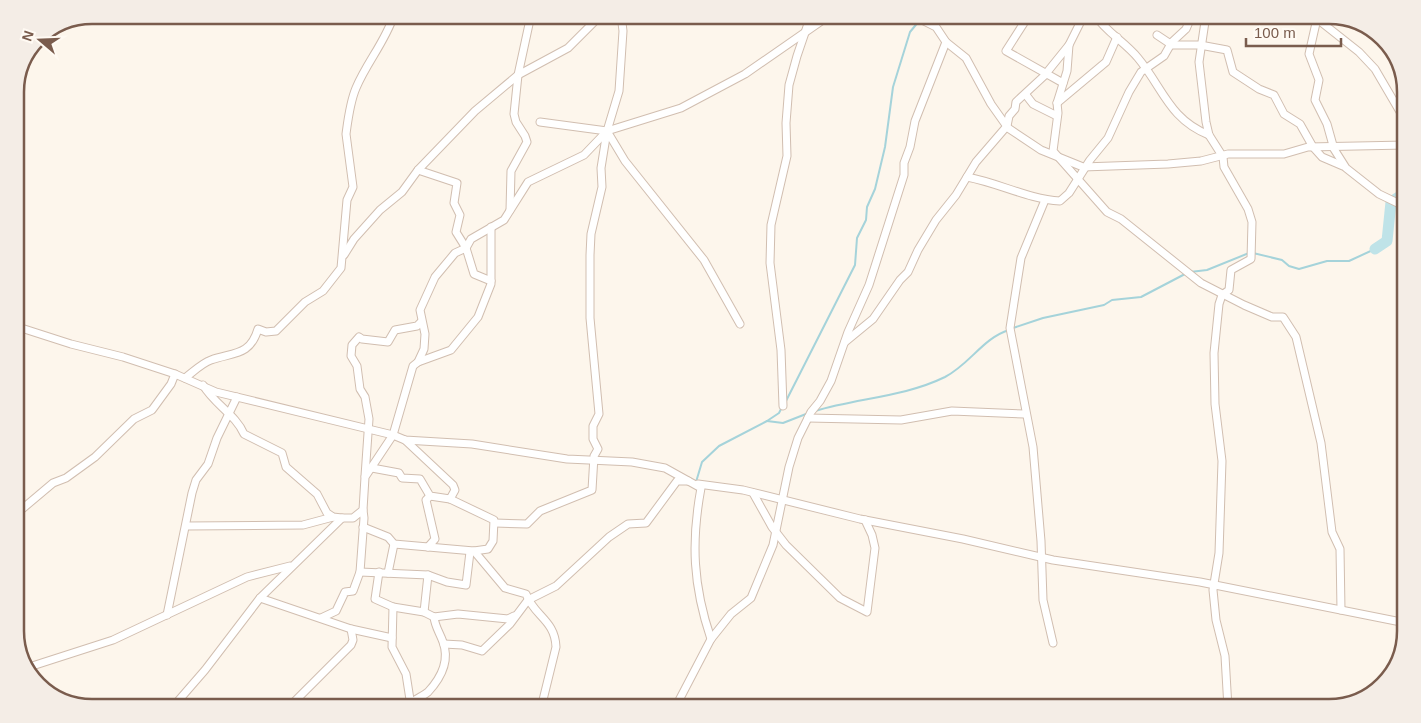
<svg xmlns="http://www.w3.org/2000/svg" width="1421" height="723" viewBox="0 0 1421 723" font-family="Arial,sans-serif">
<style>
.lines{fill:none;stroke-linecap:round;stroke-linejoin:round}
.stream{stroke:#a5d3da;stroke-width:2}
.river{stroke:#bfe3e8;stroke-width:11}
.street-casing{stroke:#d1beb0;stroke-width:9}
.street{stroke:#fff;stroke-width:7}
.rim{fill:none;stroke:#7a5c4d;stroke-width:2.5}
</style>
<rect width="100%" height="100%" fill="#fdf6ec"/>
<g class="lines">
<g class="stream">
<path d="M1253,253L1282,260L1289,266L1299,269L1327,261H1349L1375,249"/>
<path d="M1190,272L1207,270L1249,253"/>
<path d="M1013,328L1043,318L1104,305L1112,300L1141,297L1185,274"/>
<path d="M786,401L855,265L857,238L866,220L867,207L875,189L885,147L893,87L910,32L919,21"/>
<path d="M815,411C858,398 904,397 945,377C970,364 983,338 1009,330"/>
<path d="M767,421L783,423L806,414"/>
<path d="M696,482L702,462L719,446L767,421L779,413L782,407"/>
</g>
<path class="river" d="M1375,249L1387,241L1391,202L1406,192"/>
<defs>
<g id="street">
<path d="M919,15L920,19L936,27L946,42L966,58L991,104L1008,128L1041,150L1083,167L1168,164L1201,161L1228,154H1284L1308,147L1406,145"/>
<path d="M1029,15L1006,51L1063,83"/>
<path d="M1084,15L1069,45L1067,71L1057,103L1058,113L1053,151L1107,212L1121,219L1201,283L1244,305L1272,317H1283L1296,337L1321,443L1332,532L1340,549L1341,610"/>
<path d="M1095,15C1106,32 1125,42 1138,58C1163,88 1169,119 1209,135"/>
<path d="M1206,15L1199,62L1206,122L1209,135L1223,157L1224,167L1248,209L1252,222L1251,259L1231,270L1229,290L1222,295L1219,304L1214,353L1215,404L1222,461L1219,553L1213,590L1216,620L1225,656L1228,708"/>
<path d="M1314,15L1316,23L1309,54L1319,80L1315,100L1327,124L1334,149L1346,168L1379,194L1406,207"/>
<path d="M1316,18L1359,52L1375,69L1406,122"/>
<path d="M1157,35L1172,45H1200L1227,50L1233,72L1259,89L1274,95L1284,114L1300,124L1313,147L1322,157L1343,166"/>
<path d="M1026,95L1033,104L1057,116"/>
<path d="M1057,103L1106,62L1117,37"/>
<path d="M540,122L607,131L625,161L704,260L740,324"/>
<path d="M418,170L457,183L454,203L460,215L456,232L466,248L474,274L491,281"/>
<path d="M967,177C999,183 1028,199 1060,201L1069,193L1090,160L1108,138L1129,92L1141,72L1164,56L1172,42L1186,29L1192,15"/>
<path d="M1045,200L1021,258L1010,328L1033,447L1041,541L1043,600L1053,643"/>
<path d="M510,210L511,171L527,142L525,136L516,122L514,114L518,75L531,15"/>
<path d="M344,255L354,239L380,210L402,192L418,170L475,111L518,75L568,48L601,15"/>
<path d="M15,326L71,344L123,357L175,374L216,392L393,435L405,440L472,444L567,459L632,462L665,468L701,488C691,542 693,586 711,639"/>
<path d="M845,342L873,319L900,280L908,272L918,250L936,220L956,195L976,162L1007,126L1009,116L1015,109L1016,102L1044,76L1069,45"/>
<path d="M418,362L451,350L478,317L491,284V227"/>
<path d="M185,378C193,372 202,363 211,360C234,352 250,356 258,329L266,332L276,331L305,302L323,291L341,268L347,200L353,187L346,134C348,119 350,102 356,88C367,62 385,42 394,15"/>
<path d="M203,385C214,404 236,415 244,434L282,453L286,467L317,494L327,513L333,517L342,518"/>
<path d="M783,406L781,350L770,263L771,225L787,156L786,123L789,85L797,56L811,15"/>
<path d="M808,418L901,420L952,411L1025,414"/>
<path d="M405,440L453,485L455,490L450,499"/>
<path d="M372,468L399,473L402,478L420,479L430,496L450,499L494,520L493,541L488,549L474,551"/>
<path d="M365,476L369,419L365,397L360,389L357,366L351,356L352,345L359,337L362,339L388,342L395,330L417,326L421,322"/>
<path d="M698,484L743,490L860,519L963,539L1053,560L1200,582L1406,623"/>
<path d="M753,493L772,527L786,545L840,598L867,612L875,548L872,535L865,520"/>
<path d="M15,515L53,483L66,478L95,457L134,419L152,410L171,384L175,374"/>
<path d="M495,523L527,524L540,511L592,490L594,456L598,449L593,439V426L599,414L590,318V255L591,234L602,187L601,168L607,131L619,91L623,31L621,15"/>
<path d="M186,526L303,525L333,517"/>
<path d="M363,527L388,537L394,544L474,551L505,588L526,594C534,616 555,620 556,647L541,708"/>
<path d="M428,547L435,539L426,500L430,496"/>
<path d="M360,572L428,575L447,582L466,585L470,552"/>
<path d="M379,572L375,599L393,607L424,612L434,617L458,614L508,619L514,616"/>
<path d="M388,573L394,544"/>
<path d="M260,598L351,629L392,638"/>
<path d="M393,607L392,647L406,674L411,706"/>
<path d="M424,612L428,575"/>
<path d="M167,615L192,493L196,480L208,464L217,438L237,397"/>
<path d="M321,618L336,611L345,592L353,591L360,572L364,518L363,510"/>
<path d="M444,644L462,645L482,651L510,624L528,600L556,586L609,537L628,524L646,523L677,481H688"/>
<path d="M26,668L113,640L247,577L290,566"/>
<path d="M172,708L205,670L260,598L342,518H353L363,510L365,477L393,435L413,366L418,362L424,349L425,334L420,310L435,277L455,253L466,248L471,239L504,220L528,182L584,155L607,131L681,108L745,74L830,15"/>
<path d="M288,708L351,645L353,640L351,629"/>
<path d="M407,708C412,699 421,698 428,692C441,678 450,661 443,642C440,633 435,627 434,617"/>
<path d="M675,708L711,639L731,614L751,598L773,545L789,467L798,438L811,412L820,401L831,381L848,332L869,285L904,175V163L910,147L915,121L946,42"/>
</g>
</defs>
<use href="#street" class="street-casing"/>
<use href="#street" class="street"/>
</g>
<path d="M0 0H1421V723H0ZM92 24H1329A68 68 0 0 1 1397 92V631A68 68 0 0 1 1329 699H92A68 68 0 0 1 24 631V92A68 68 0 0 1 92 24Z" fill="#f4ede6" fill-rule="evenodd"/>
<path class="rim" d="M92 24H1329A68 68 0 0 1 1397 92V631A68 68 0 0 1 1329 699H92A68 68 0 0 1 24 631V92A68 68 0 0 1 92 24Z"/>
<g transform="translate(40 40) rotate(289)" stroke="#fffaf3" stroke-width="4" paint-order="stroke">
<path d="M0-4L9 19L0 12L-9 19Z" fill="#7a5c4d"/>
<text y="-8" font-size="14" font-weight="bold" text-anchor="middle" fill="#7a5c4d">N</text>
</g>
<path d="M1246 38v8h95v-8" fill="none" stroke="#7a5c4d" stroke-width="2.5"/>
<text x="1254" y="38" font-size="15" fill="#7a5c4d" stroke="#fffaf3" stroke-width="4" paint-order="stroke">100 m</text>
</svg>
